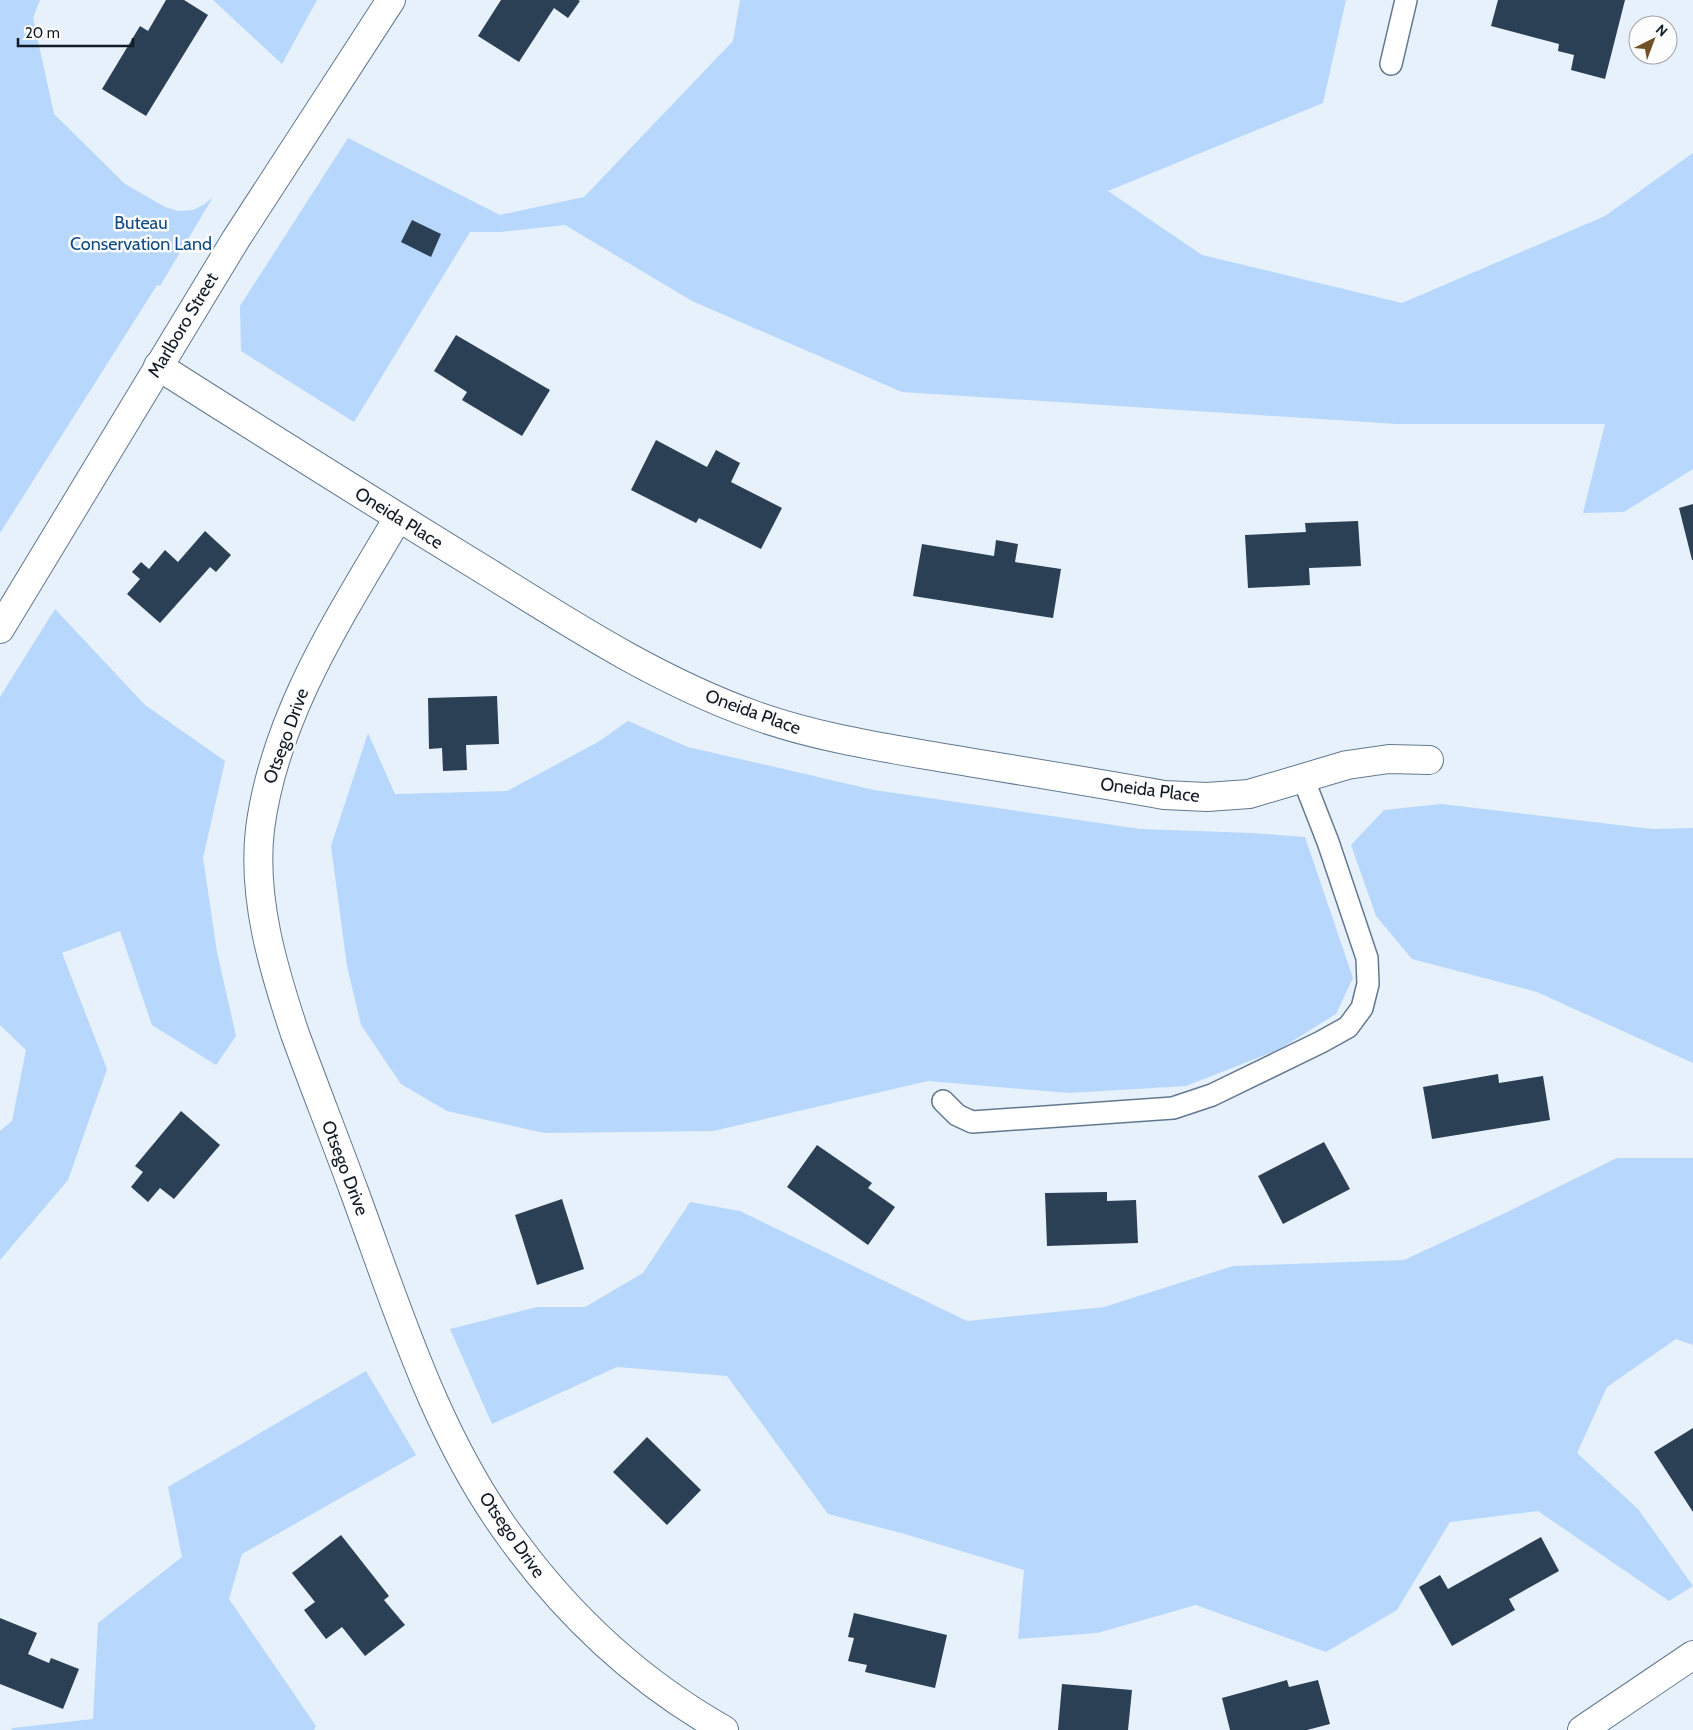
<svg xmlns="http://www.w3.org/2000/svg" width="1693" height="1730" viewBox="0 0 1693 1730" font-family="Cabin,sans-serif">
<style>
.green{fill:#b7d7fc}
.building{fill:#2b3f55}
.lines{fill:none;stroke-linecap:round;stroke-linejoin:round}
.lane-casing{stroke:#627890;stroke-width:24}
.street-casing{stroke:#627890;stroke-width:30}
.secondary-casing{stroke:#627890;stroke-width:30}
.lane{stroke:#fff;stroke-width:21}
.street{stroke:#fff;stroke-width:28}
.secondary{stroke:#fff;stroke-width:28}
.labels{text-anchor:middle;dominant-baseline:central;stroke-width:5;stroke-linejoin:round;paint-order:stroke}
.park-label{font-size:18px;fill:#0f4a82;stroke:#fdfdfd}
.street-label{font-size:18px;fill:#121b25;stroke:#fdfdfd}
</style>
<rect width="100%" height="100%" fill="#e7f1fc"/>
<g class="green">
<path d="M0,0H40L33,18L54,114L125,184L165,207L178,211L193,210L205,204L213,197L160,286L157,285L0,533Z"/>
<path d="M213,0H317L282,64Z"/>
<path d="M740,0H1346L1323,103L1108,191L1202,255L1402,303L1605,216L1693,153V469L1624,512L1583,513L1605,424H1397L902,392L692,301L565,225L500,232H470L354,422L241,351L240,306L348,138L500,215L584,197L733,41Z"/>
<path d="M55,609L145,705L225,761L203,858L217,952L236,1036L216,1065L152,1025L120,931L62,953L107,1069L68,1180L0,1260V1131L12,1121L26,1050L0,1025V697Z"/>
<path d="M628,721L688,747L874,790L1140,829L1252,833L1305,837L1353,978L1336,1014L1278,1050L1186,1086L1069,1093L928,1081L713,1131L544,1133L447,1111L401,1084L361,1025L347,966L331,846L368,733L395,794L507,791L598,742Z"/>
<path d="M1441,804L1652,829L1693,828V1063L1537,992L1412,959L1376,916L1351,845L1384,810Z"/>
<path d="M1617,1158H1693V1345L1676,1339L1607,1387L1577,1453L1638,1509L1693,1586L1669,1601L1538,1511L1450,1522L1397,1610L1326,1652L1196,1605L1097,1633L1018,1639L1024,1570L905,1534L828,1514L727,1376L617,1367L492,1424L450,1329L537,1307H585L643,1273L690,1202L740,1211L967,1321L1104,1307L1233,1266L1404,1260L1501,1215Z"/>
<path d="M366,1371L416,1455L242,1554L229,1599L316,1726L314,1730H11L13,1728L93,1719L98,1623L182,1557L168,1487Z"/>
</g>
<g class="building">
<path d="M166,0H184L208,15L146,116L102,89L140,26L148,31Z"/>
<path d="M501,0H578L580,1L568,18L554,8L519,62L478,36Z"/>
<path d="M1498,0H1625L1605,79L1571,70L1574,55L1558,51L1559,44L1491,26Z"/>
<path d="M412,220L441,234L431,257L401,242Z"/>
<path d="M456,335L550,390L522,436L462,400L467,392L434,371Z"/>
<path d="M656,440L707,467L716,450L740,463L731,482L782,508L761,549L699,518L696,523L631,490Z"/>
<path d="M1693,504V560H1692L1679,508Z"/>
<path d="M1358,521L1361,566L1309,568L1310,585L1248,588L1245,535L1306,532L1305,523Z"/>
<path d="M205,531L231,555L216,572L210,567L160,623L127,594L140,579L132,572L141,562L149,569L165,550L178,562Z"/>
<path d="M996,540L1018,544L1015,562L1061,569L1053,618L913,596L922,544L994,556Z"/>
<path d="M497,696L499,744L466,745L467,770L443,771L442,748L429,749L428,698Z"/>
<path d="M1498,1074L1499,1083L1543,1076L1550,1120L1432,1139L1423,1087Z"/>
<path d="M181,1111L220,1145L174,1199L160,1188L148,1202L131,1187L143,1172L135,1166Z"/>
<path d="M1324,1142L1350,1189L1283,1224L1258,1176Z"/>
<path d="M817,1145L872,1183L868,1188L895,1207L868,1245L787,1187Z"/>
<path d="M1107,1192V1201L1136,1200L1138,1243L1047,1246L1045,1193Z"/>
<path d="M562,1199L584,1269L537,1285L515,1215Z"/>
<path d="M1693,1428V1512L1654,1452Z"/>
<path d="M647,1437L701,1490L667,1525L613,1472Z"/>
<path d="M341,1535L389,1596L384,1600L405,1625L365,1656L342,1627L326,1639L304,1610L315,1602L292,1573Z"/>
<path d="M1541,1537L1559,1571L1509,1599L1515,1610L1452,1646L1419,1587L1440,1575L1448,1589Z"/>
<path d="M854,1613L947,1635L935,1688L865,1672L867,1665L848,1661L854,1638L848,1637Z"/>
<path d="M0,1618L37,1633L28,1654L49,1663L51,1658L79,1669L63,1709L0,1684Z"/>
<path d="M1287,1680L1289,1687L1318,1680L1330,1724L1307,1730H1230L1222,1698Z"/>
<path d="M1062,1684L1132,1690L1128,1730H1058Z"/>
</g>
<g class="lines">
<defs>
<g id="lane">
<path d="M1391,64L1406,0"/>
<path d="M943,1101L957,1115L972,1122L1173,1108L1212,1095L1321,1042L1348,1027L1362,1008L1368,984L1367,958L1328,842L1303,778"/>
</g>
<g id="street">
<path d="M158,366C268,436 378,505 489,573C574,626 659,681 754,715C815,737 880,747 944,758C1017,770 1091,782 1164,795L1207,797L1249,794L1347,765L1389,759L1429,760"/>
<path d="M398,518C341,615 275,714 260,829C252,898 273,968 295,1034C314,1086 335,1139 354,1191C398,1310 436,1437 513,1540C570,1618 641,1683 724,1730"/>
<path d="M1582,1730L1693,1655"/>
</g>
<path id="secondary" d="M0,629L236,239L391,0"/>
</defs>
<use href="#lane" class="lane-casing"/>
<use href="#street" class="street-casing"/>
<use href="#secondary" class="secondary-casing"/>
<use href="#lane" class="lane"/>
<use href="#street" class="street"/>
<use href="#secondary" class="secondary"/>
</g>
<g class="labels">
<g class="park-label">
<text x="141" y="223">Buteau<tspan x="141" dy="21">Conservation Land</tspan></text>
</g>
<g class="street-label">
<text transform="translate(183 325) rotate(-59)">Marlboro Street</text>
<text transform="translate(399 518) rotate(32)">Oneida Place</text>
<text transform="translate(753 712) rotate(20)">Oneida Place</text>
<text transform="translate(286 736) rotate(-70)">Otsego Drive</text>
<text transform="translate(1150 790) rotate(7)">Oneida Place</text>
<text transform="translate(345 1168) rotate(69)">Otsego Drive</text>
<text transform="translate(512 1535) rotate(55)">Otsego Drive</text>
</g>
</g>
<g transform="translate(1653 40) rotate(42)"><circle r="24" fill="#fdfdfd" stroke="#9fa3a7"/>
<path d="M0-4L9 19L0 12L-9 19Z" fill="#715127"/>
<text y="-8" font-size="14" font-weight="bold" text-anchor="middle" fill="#121b25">N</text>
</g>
<path d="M18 38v8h115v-8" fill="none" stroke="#121b25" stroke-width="2.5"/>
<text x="25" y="38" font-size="15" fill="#121b25" stroke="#fdfdfd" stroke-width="4" paint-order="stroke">20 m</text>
</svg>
